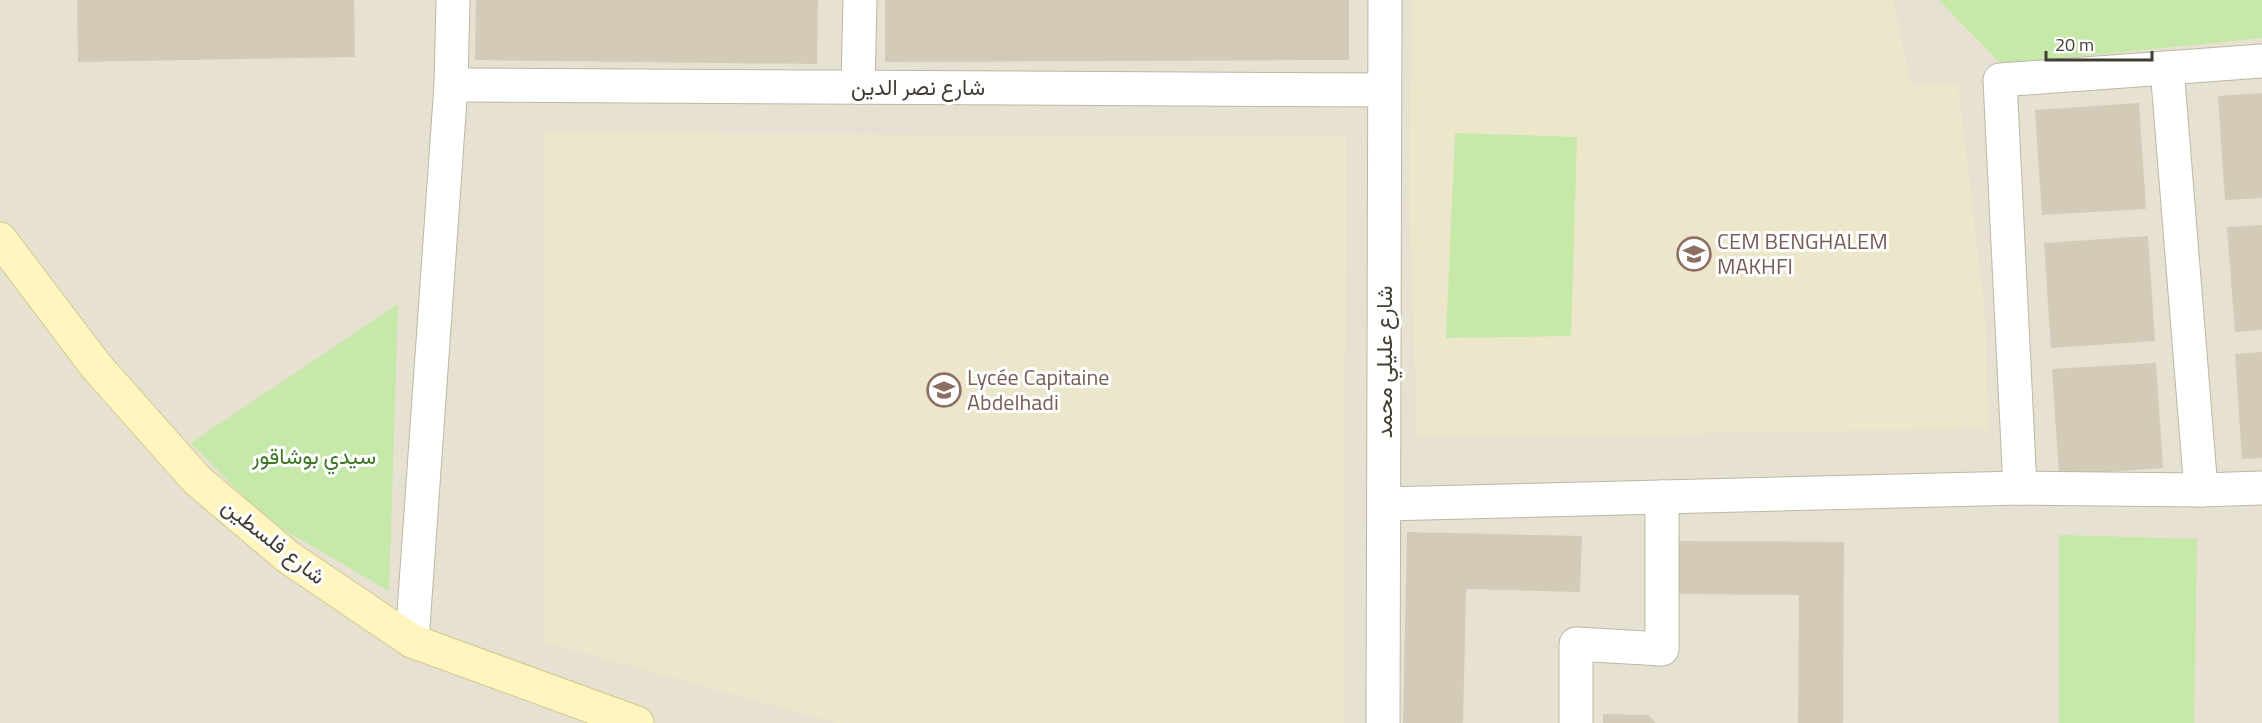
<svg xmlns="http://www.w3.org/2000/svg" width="2262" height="723" viewBox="0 0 2262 723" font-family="'Titillium Web',Vazirmatn,sans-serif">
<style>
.residential{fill:#e6e1d0}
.education{fill:#ece6cb}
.green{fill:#c6e8a8}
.building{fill:#d3cbb7}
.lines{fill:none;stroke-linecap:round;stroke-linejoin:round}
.street-casing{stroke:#bdb7a5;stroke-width:35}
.secondary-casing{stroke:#d3c890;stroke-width:35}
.street{stroke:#fff;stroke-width:33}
.secondary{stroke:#fff5bf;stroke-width:33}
.labels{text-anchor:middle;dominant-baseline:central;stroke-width:6;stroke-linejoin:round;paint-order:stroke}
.street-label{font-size:22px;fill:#433e32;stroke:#fff}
.education-label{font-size:22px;fill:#785e54;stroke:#fff;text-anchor:start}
.park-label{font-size:22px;fill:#3c7625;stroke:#fff}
</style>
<rect width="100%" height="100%" fill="#f2eee2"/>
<rect class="residential" x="0" y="0" width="2262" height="723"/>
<g class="education">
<path d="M1412,0H1893L1911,85L1958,84L1985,313L1988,429L1754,432L1651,435L1417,436L1409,195Z"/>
<path d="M545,133L1346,137L1344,723H836L543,642Z"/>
</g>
<g class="green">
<path d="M1939,0H2262V38L2001,64Z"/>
<path d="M1455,133L1577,137L1571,336L1446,338Z"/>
<path d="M398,304L389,591L265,519L191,443Z"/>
<path d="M2059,535L2197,539L2194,723H2059Z"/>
</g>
<g class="building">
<path d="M77,0H354L355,57L78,62Z"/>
<path d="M476,0H818L817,64L475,60Z"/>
<path d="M885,0H1349V60L885,62Z"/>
<path d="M2262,93V198L2225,200L2218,96Z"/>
<path d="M2139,103L2146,209L2042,215L2035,110Z"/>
<path d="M2262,225V330L2235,332L2227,227Z"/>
<path d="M2148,236L2155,341L2051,348L2044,243Z"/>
<path d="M2262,352V458L2242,459L2235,354Z"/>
<path d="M2156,363L2163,468L2059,475L2052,369Z"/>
<path d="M1407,532L1582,536L1580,592L1466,589L1463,723H1403Z"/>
<path d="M1678,541L1844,542L1843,723H1798L1799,595L1677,594Z"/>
<path d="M1603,714L1648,715L1656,723H1603Z"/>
</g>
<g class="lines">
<defs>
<g id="street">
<path d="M2167,68L2201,490"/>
<path d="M451,85L1384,90"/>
<path d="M858,87L860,0"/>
<path d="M2020,488L2000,80L2262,61"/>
<path d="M1384,504L2020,488L2201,490L2262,488"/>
<path d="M412,641L451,85L453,0"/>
<path d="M1383,723L1385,0"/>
<path d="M1576,723V644L1662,649V497"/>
</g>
<path id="secondary" d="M0,239L96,366L197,480L288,557L412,641L637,723"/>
</defs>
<use href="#street" class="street-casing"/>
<use href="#secondary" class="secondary-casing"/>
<use href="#street" class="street"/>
<use href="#secondary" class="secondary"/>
</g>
<defs>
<symbol id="school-ring" viewBox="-11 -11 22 22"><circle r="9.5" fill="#fff" stroke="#8d6e63" stroke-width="1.5"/><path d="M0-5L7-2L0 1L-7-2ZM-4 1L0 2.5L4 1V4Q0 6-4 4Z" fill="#8d6e63"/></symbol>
</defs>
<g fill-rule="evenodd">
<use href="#school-ring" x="1675" y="235" width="38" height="38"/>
<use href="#school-ring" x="925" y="371" width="38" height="38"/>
</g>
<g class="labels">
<g class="street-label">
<text x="918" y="87">شارع نصر الدين</text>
<text transform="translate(1384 362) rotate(-90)">شارع عليلي محمد</text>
<text transform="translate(274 541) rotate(38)">شارع فلسطين</text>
</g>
<g class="education-label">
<text x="1717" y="241">CEM BENGHALEM<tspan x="1717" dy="25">MAKHFI</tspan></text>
<text x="967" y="377">Lycée Capitaine<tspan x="967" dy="25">Abdelhadi</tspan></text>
</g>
<g class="park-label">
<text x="314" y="456">سيدي بوشاقور</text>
</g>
</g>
<path d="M2046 51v9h106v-9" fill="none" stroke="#433e32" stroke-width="3"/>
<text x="2055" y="51" font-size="18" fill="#433e32" stroke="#ffffff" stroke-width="4.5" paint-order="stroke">20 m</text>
</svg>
